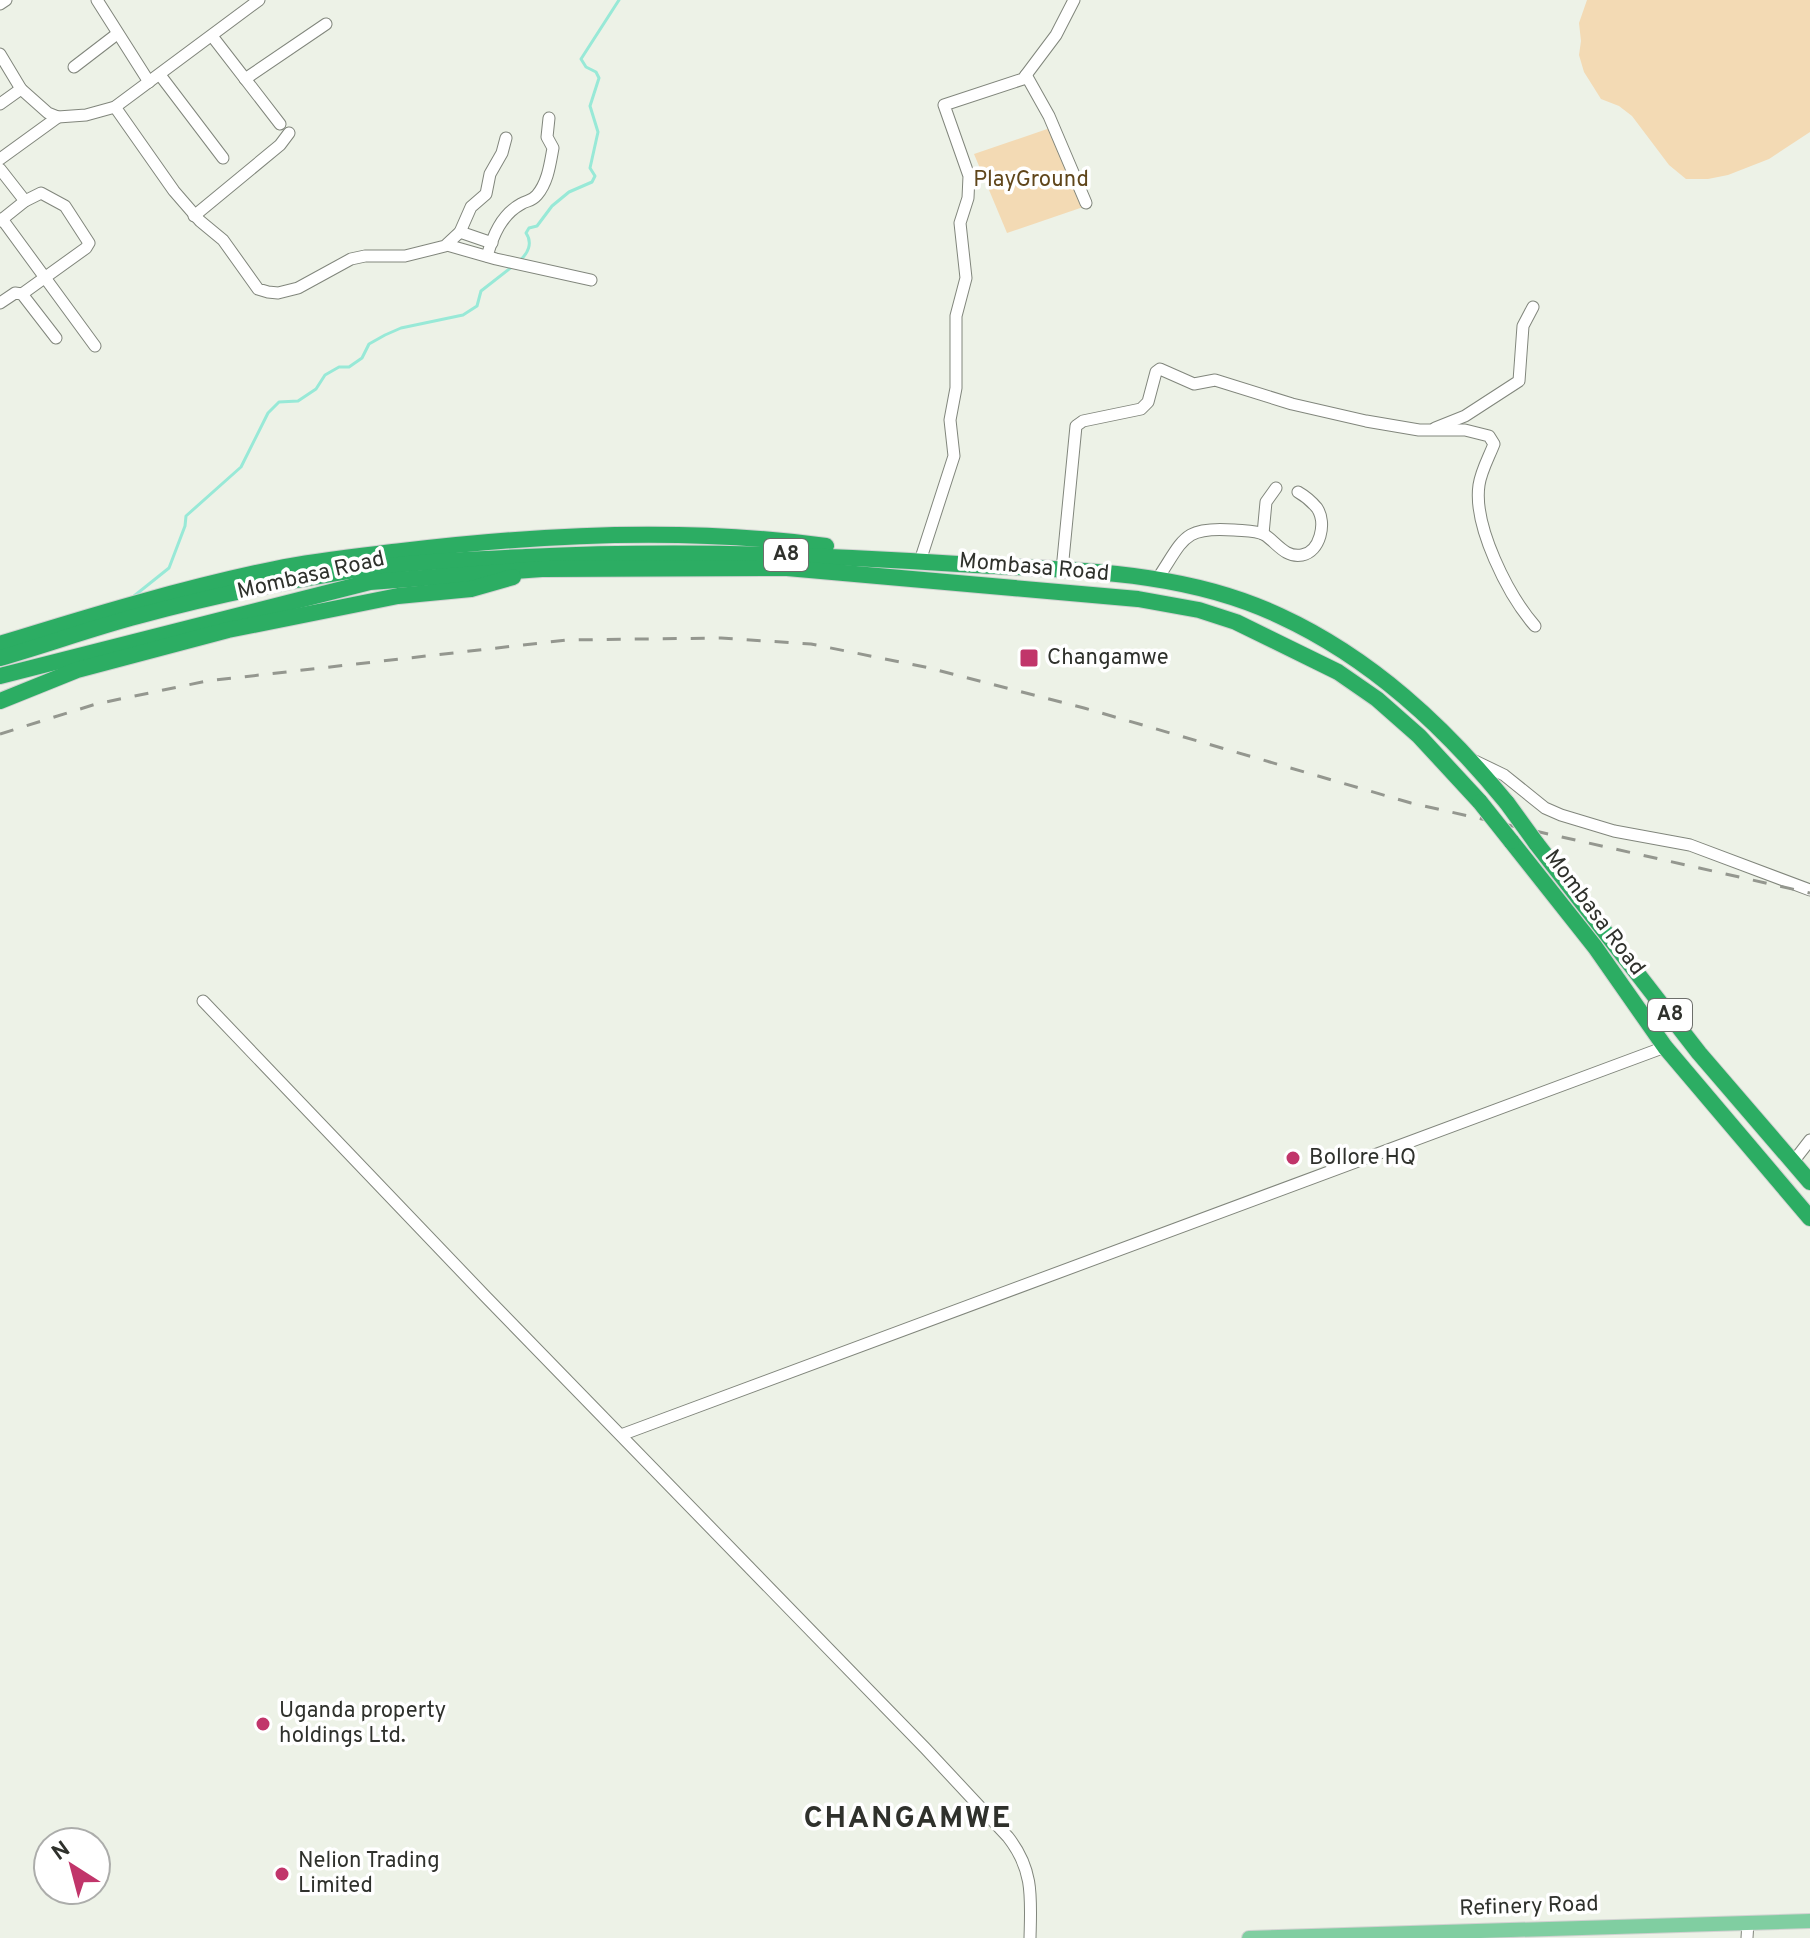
<svg xmlns="http://www.w3.org/2000/svg" width="1810" height="1938" viewBox="0 0 1810 1938" font-family="Overpass,sans-serif">
<style>
.green{fill:#f3dab4}
.lines{fill:none;stroke-linecap:round;stroke-linejoin:round}
.stream{stroke:#98e9d7;stroke-width:3}
.minor-casing{stroke:#81867c;stroke-width:13}
.major-casing{stroke:#d1d2d1;stroke-width:16}
.highway-casing{stroke:#d1d2d1;stroke-width:18}
.minor{stroke:#fff;stroke-width:11}
.major{stroke:#80cea1;stroke-width:14}
.highway{stroke:#2cad63;stroke-width:16}
.rail{stroke:#94978f;stroke-width:3;stroke-dasharray:14 14;stroke-linecap:butt}
.highway-bridge-casing{stroke:#d1d2d1;stroke-width:18;stroke-linecap:butt}
.highway-bridge{stroke:#2cad63;stroke-width:16}
.poi-dot{fill:#c1356a;stroke:#fff;stroke-width:3}
.labels{text-anchor:middle;dominant-baseline:central;stroke-width:7;stroke-linejoin:round;paint-order:stroke}
.shield{fill:#fff;stroke:#6d6f6b;stroke-width:2}
.shield-label{font-size:20px;font-weight:bold;fill:#2f312c}
.park-label{font-size:22px;fill:#60461b;stroke:#fff}
.street-label{font-size:22px;fill:#2f312c;stroke:#fff}
.poi-label{font-size:22px;fill:#2f312c;stroke:#fff;text-anchor:start}
.district-label{font-size:30px;font-weight:bold;letter-spacing:2px;fill:#2f312c;stroke:#fff}
</style>
<rect width="100%" height="100%" fill="#edf2e7"/>
<g class="green">
<path d="M1587,0H1810V132L1769,159L1728,175L1708,179H1686L1669,165L1632,116L1619,106L1601,99L1584,72L1579,55L1581,41L1579,23Z"/>
<path d="M1056,126L1089,205L1007,233L974,154Z"/>
</g>
<g class="lines">
<g class="stream">
<path d="M519,261C528,254 533,243 526,233L529,228L537,226L552,206L569,192L592,182L595,176L590,168L598,132L590,106L599,78L596,72L586,67L581,59L619,0"/>
<path d="M134,596L169,568L185,526L186,516L241,467L268,413L279,402L298,401L316,389L325,375L339,367H349L362,358L369,344L385,335L401,328L463,315L477,306L481,291L513,266"/>
</g>
<defs>
<g id="minor">
<path d="M97,0L149,82"/>
<path d="M0,4L6,0"/>
<path d="M212,36L280,124"/>
<path d="M0,54L21,89L48,113L58,117L86,115L115,107L259,0"/>
<path d="M74,67L117,34"/>
<path d="M160,75L223,158"/>
<path d="M1026,75L1049,116L1086,203"/>
<path d="M245,79L326,24"/>
<path d="M0,104L21,89"/>
<path d="M115,107L174,191L200,221L223,240L258,289L268,292L278,293L298,288L351,259L365,256H405L445,246L460,232L471,207L486,194L490,174L502,153L506,138"/>
<path d="M0,159L58,117"/>
<path d="M0,169L25,201"/>
<path d="M194,216L280,145L289,133"/>
<path d="M2,219L95,346"/>
<path d="M0,221L25,201L41,193L65,206L89,243L86,248L22,294"/>
<path d="M460,232L492,243"/>
<path d="M447,245L496,259L591,280"/>
<path d="M487,256C493,236 501,215 521,204C527,200 531,202 537,195C548,182 550,164 553,148L547,137L549,118"/>
<path d="M0,303L15,293L22,294L56,338"/>
<path d="M1435,428L1465,416L1519,381L1523,326L1533,307"/>
<path d="M1263,534L1266,502L1276,488"/>
<path d="M920,561L954,456L950,420L956,388V316L966,278L960,223L968,198L969,176L944,105L1023,79L1056,35L1074,0"/>
<path d="M1062,570L1076,426L1083,421L1141,409L1148,402L1156,372L1160,369L1194,384L1215,380L1292,404L1366,421L1419,430H1465L1489,436L1494,444C1489,457 1481,471 1479,485C1473,526 1508,595 1535,626"/>
<path d="M1158,578C1184,539 1183,526 1234,530C1244,531 1256,530 1265,535C1277,543 1285,558 1302,555C1320,552 1327,523 1317,508C1312,502 1305,496 1298,492"/>
<path d="M1475,761L1504,775L1545,808L1561,815L1614,831L1690,845L1810,890"/>
<path d="M203,1001L486,1297L925,1748L1008,1837C1034,1870 1031,1898 1030,1938"/>
<path d="M1793,1162L1810,1140"/>
<path d="M621,1435L1665,1047"/>
<path d="M1747,1938L1748,1922"/>
</g>
<path id="major" d="M1249,1938L1810,1921"/>
<g id="highway">
<path d="M0,644C90,616 183,588 275,569C317,560 360,556 402,551C541,534 686,527 826,546"/>
<path d="M0,658C46,645 92,628 138,616C205,598 274,583 342,572C402,562 464,560 526,557C670,550 814,554 958,564C1067,571 1179,568 1280,616C1371,658 1444,726 1507,803"/>
<path d="M0,676L370,582L542,569L787,568L1138,599L1199,610L1236,622L1338,672L1377,699L1419,736L1480,802"/>
<path d="M0,701L77,670L228,630L398,596L471,589L513,577"/>
<path d="M1511,841L1595,947L1665,1047L1810,1218"/>
<path d="M1536,843L1699,1053L1810,1182"/>
</g>
</defs>
<use href="#minor" class="minor-casing"/>
<use href="#major" class="major-casing"/>
<use href="#highway" class="highway-casing"/>
<use href="#minor" class="minor"/>
<use href="#major" class="major"/>
<use href="#highway" class="highway"/>
<path class="rail" d="M0,734L96,704L207,681L567,640L721,638L811,644L925,667L1084,708L1411,803L1810,893"/>
<defs>
<g id="highway-bridge">
<path d="M1480,802L1511,841"/>
<path d="M1507,803L1536,843"/>
</g>
</defs>
<use href="#highway-bridge" class="highway-bridge-casing"/>
<use href="#highway-bridge" class="highway-bridge"/>
</g>
<g class="poi-dot">
<rect x="1019" y="648" width="20" height="20" rx="4"/>
<circle cx="1293" cy="1158" r="8"/>
<circle cx="263" cy="1724" r="8"/>
<circle cx="282" cy="1874" r="8"/>
</g>
<g class="labels">
<g class="shield">
<rect x="764" y="539" width="44" height="32" rx="6"/>
<rect x="1648" y="999" width="44" height="32" rx="6"/>
</g>
<g class="shield-label">
<text x="786" y="555">A8</text>
<text x="1670" y="1015">A8</text>
</g>
<g class="park-label">
<text x="1031" y="180">PlayGround</text>
</g>
<g class="street-label">
<text transform="translate(1034 568) rotate(5)">Mombasa Road</text>
<text transform="translate(311 576) rotate(-13)">Mombasa Road</text>
<text transform="translate(1594 913) rotate(53)">Mombasa Road</text>
<text transform="translate(1529 1907) rotate(-2)">Refinery Road</text>
</g>
<g class="poi-label">
<text x="1047" y="658">Changamwe</text>
<text x="1309" y="1158">Bollore HQ</text>
<text x="279" y="1711">Uganda property<tspan x="279" dy="25">holdings Ltd.</tspan></text>
<text x="298" y="1861">Nelion Trading<tspan x="298" dy="25">Limited</tspan></text>
</g>
<g class="district-label">
<text x="908" y="1819">CHANGAMWE</text>
</g>
</g>
<g transform="translate(72 1866) rotate(324)"><circle r="38" fill="#ffffff" stroke="#acadab" stroke-width="2"/>
<path d="M0-6L14 30L0 20L-14 30Z" fill="#c1356a"/>
<text y="-12" font-size="22" font-weight="bold" text-anchor="middle" fill="#2f312c">N</text>
</g>
</svg>
